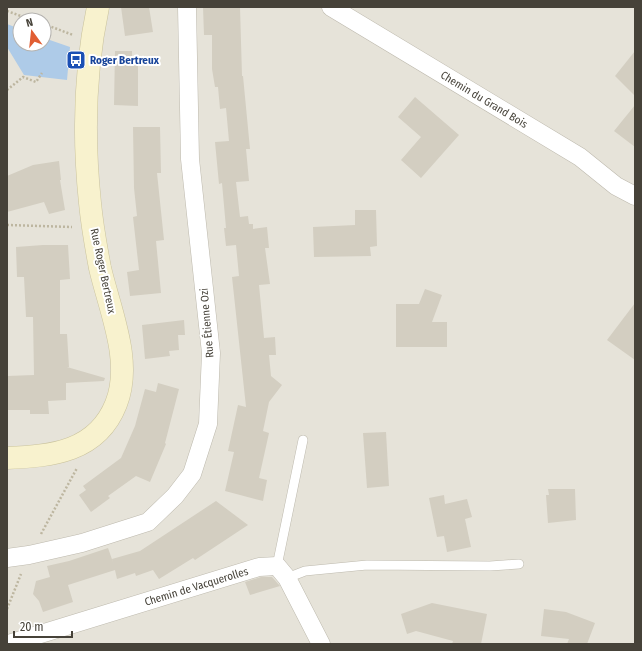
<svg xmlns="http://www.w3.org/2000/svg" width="642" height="651" viewBox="0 0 642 651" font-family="'Fira Sans Condensed',sans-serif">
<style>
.residential{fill:#e6e3d9;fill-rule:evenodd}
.water{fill:#aecbe8}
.building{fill:#d3cec1}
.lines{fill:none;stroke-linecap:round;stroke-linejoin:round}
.lane-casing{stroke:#bdb9ad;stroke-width:10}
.street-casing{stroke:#bdb9ad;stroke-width:19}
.secondary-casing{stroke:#cac39d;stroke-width:23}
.path{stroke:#bdb6a0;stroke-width:2.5;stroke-dasharray:2 2;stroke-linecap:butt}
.lane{stroke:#fff;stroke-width:9}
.street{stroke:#fff;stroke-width:18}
.secondary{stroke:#f8f2ce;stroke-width:22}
.labels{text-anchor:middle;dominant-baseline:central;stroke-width:4;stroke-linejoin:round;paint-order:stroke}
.transit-label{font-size:11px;font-weight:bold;fill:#164399;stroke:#fff;text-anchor:start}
.street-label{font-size:11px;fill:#464239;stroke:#fff}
</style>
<rect width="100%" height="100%" fill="#f3f1ea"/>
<path class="residential" d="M7,7H635V644H7ZM20,20H44V44H20Z"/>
<path class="water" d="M7,24L20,29V44H44V38L70,47L67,80L24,75L7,47Z"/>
<g class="building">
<path d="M121,7H149L153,32L125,36Z"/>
<path d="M203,7H240L242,76H243L250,149H246L249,181L236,182L240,217L248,216L249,224H253V229L267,227L269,248H265L270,284L259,285L264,338L275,337L276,355H269L271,376L282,385L269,402L263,431L269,433L259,478L267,480L263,501L225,491L234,452L228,451L238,405L246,407L232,277L239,276L236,245L226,246L224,228H226L222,183L219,184L215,142L229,141L226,108L220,109L218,87H215L212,69V35H204Z"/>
<path d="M115,51H132V62H138V106L114,105Z"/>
<path d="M635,51V96L615,76Z"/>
<path d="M415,97L459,135L421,178L401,160L421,137L398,117Z"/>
<path d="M635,105V147L614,131Z"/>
<path d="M133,127H160L161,173H157L164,240L156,241L161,293L130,296L127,272L139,270L133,217L137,216L134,188Z"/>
<path d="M59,161L61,180H60L65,210L49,214L44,202L7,212V176L33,165Z"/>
<path d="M355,210H376L377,246L370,247L371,256L314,257L313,227L355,225Z"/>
<path d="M43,245H68L70,279L60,280V334H67L69,367H67L105,378L104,381L66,383V400L48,401L49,414H30V410H7V376L34,375L33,317H26L24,277H17L16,247Z"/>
<path d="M425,289L442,295L432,322H447V347H396V304H419Z"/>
<path d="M635,303V360L607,340Z"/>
<path d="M184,320L185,335H178L179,350L169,351L170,356L145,359L142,325Z"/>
<path d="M158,383L179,389L165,443L166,444L150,482L136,476L108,496L110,498L91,512L79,495L86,490L83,486L121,458L135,426L145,389L156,392Z"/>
<path d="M386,432L389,486L367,488L363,433Z"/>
<path d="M548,489H575L576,520L548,523L546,495H549Z"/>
<path d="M444,495L445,504L467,499L472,517L465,519L471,547L447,552L444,536L437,537L429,498Z"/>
<path d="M216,501L248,525L195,560L193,558L159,579L153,570L136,576L135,573L117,579L115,570L68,585L73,602L43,612L39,601L33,594L36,581L50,577L47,566L69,561L108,548L114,565L112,559L140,551Z"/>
<path d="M261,577H272L280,586L250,595L245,582Z"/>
<path d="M432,603L487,614L481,644H452L453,641L416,631L407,634L401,614Z"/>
<path d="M544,609L566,612L595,623L587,644H567L569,639L541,636Z"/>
</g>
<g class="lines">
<defs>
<g id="lane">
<path d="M277,566L303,440"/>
<path d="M287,578L305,571L367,565L490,566L519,564"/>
</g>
<g id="street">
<path id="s1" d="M331,7L580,157L616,186L635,196"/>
<path d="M7,558L29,555L82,543L148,522L175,496L192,474L208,424L211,353L190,159L187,7"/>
<path id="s2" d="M8,644L259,567L277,566L287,578L321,644"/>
</g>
<path id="secondary" d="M7,458C52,456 97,452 116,404C133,362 110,311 100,268C96,247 92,224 90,203C83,136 84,73 98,7"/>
</defs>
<use href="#lane" class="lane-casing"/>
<use href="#street" class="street-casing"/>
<use href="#secondary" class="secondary-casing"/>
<g class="path">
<path d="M7,11L32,20"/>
<path d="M44,24L73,35"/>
<path d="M7,90L23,77L36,82L42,73"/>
<path d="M7,225L72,227"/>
<path d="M41,534L77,468"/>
<path d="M7,609L21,574"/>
</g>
<use href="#lane" class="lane"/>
<use href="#street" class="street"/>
<use href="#secondary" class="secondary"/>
</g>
<defs>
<symbol id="bus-square" viewBox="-11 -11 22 22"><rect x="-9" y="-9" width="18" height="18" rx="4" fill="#1a4fb4" stroke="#fff"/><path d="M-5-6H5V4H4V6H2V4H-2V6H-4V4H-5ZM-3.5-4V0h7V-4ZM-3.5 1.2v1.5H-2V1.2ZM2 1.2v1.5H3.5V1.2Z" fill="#fff"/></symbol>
</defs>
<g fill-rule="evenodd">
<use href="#bus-square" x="65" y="49" width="22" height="22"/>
</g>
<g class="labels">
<g class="transit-label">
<text x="90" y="60">Roger Bertreux</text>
</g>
<g class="street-label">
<text stroke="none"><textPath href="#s1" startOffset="179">Chemin du Grand Bois</textPath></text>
<text transform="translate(103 271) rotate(78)">Rue Roger Bertreux</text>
<text transform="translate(207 323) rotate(-95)">Rue Étienne Ozi</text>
<text stroke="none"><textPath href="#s2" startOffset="197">Chemin de Vacquerolles</textPath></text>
</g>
</g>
<rect width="642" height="651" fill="none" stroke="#464239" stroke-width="16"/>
<g transform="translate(32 32) rotate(345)"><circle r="19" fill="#ffffff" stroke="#b5b3b0"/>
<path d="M0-3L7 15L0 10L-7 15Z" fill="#e15e33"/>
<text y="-6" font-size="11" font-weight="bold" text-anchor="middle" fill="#464239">N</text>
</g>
<path d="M14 631v6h58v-6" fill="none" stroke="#464239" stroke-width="2"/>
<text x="20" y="631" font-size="12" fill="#464239" stroke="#ffffff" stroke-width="3" paint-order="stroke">20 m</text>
</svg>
